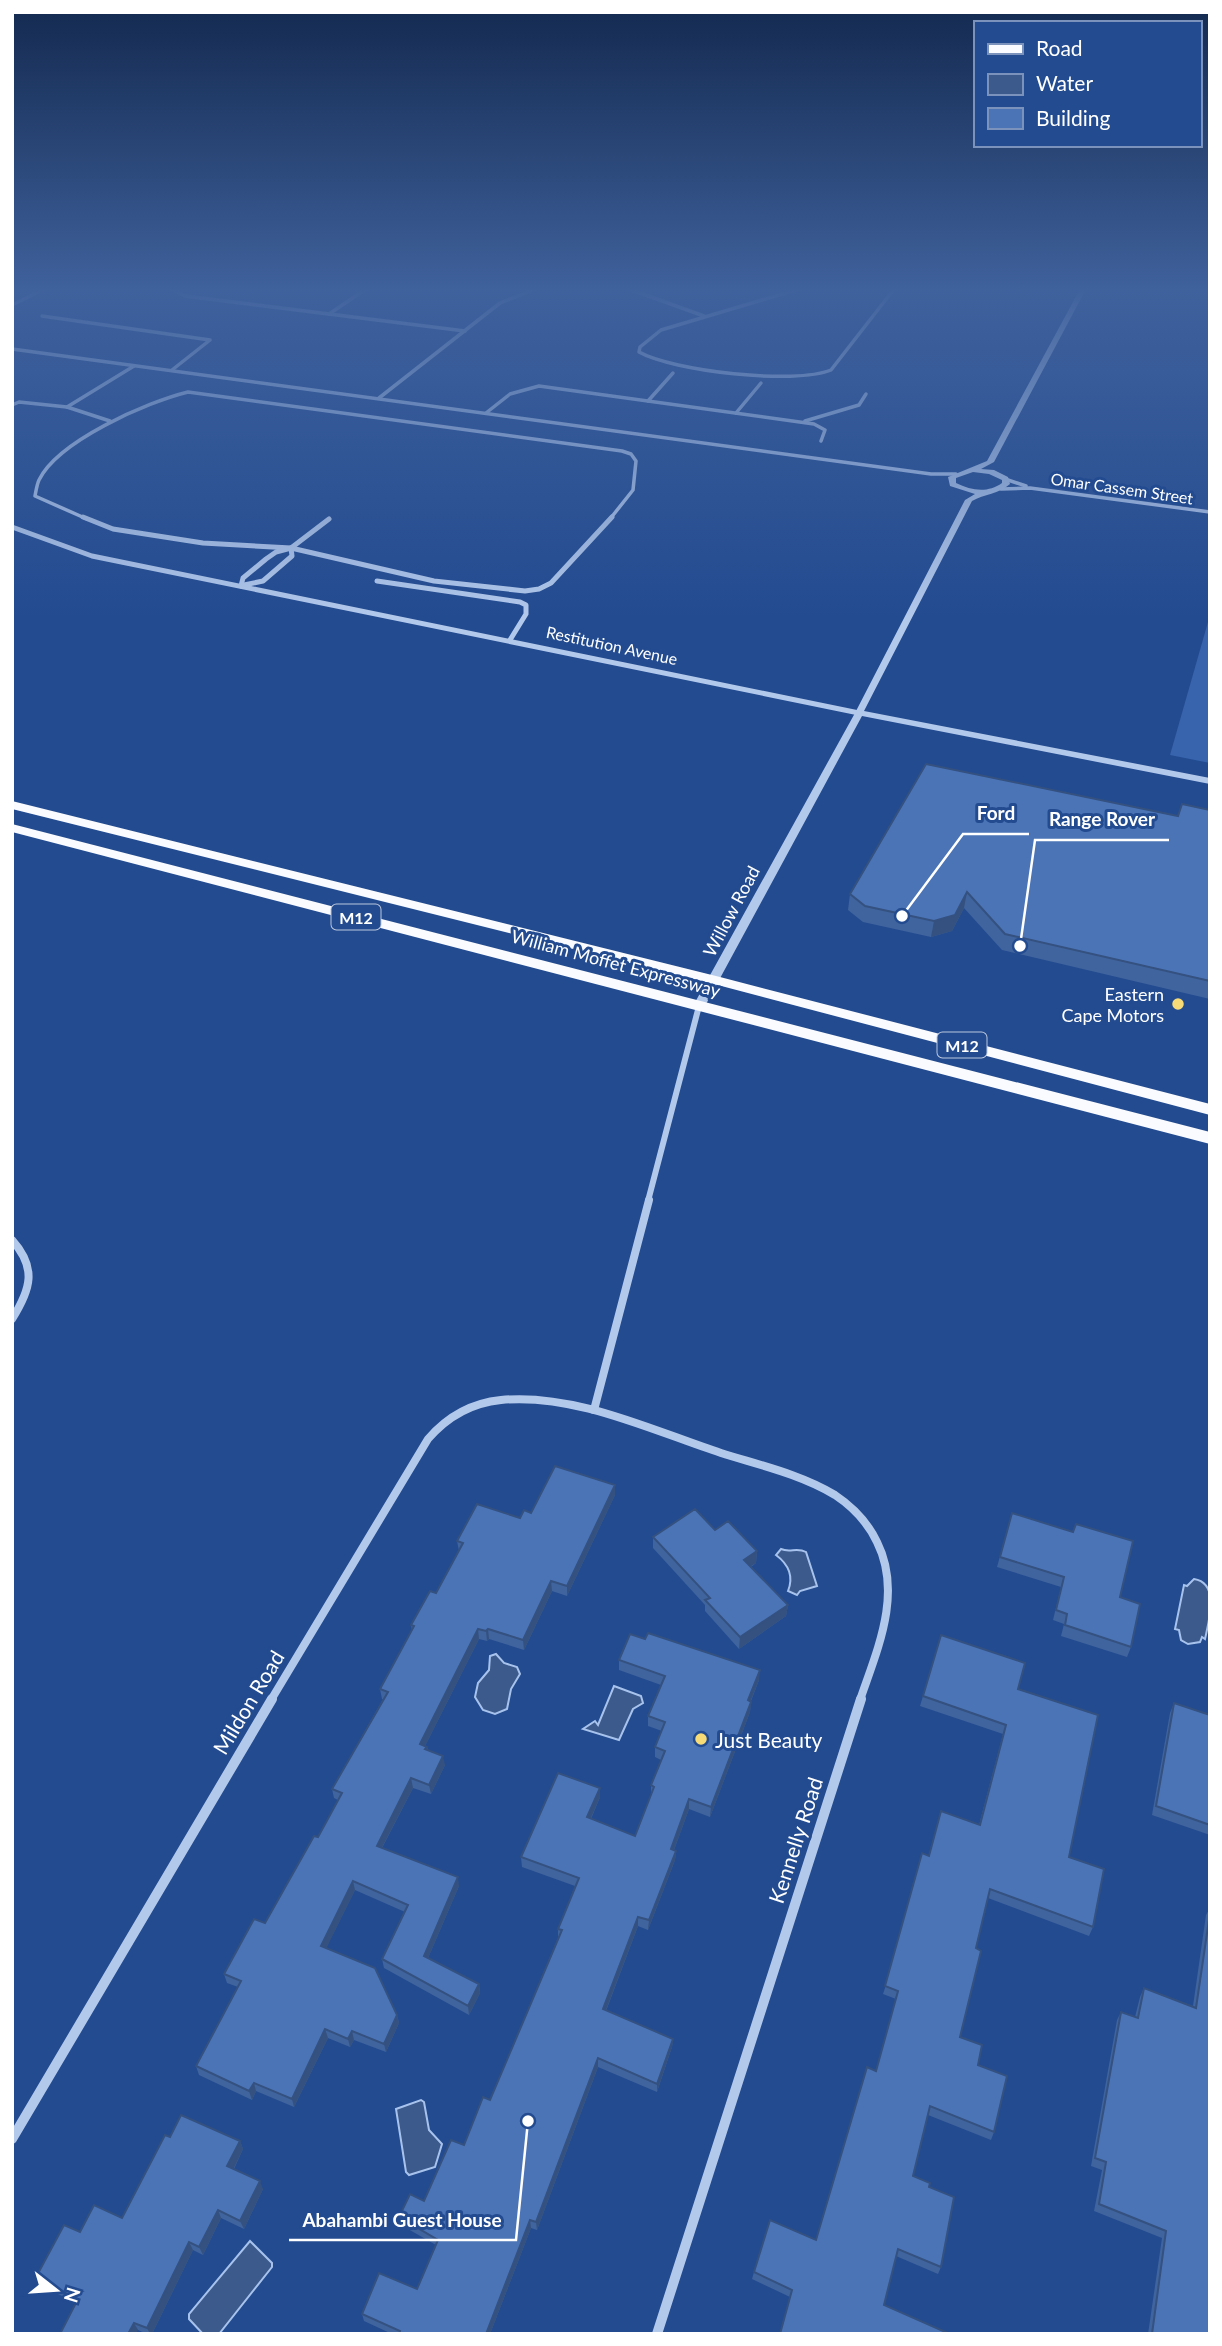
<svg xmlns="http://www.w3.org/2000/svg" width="1222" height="2346" viewBox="0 0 1222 2346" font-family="Lato,sans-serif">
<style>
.green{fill:#3764ad}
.water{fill:#3d5a8c;stroke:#a7c3ed;stroke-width:2}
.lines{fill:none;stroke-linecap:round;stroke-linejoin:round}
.minor-far4{stroke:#b3c9ec;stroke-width:3.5}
.minor-far3{stroke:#b3c9ec;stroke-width:5}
.minor-far2{stroke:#b3c9ec;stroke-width:6}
.minor-far1{stroke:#b3c9ec;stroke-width:8}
.minor{stroke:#b3c9ec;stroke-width:10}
.tertiary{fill:#b3c9ec;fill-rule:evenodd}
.primary{fill:#f9fbff;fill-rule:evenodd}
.wall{fill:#40649d}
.shaded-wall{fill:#345180}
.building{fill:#4b74b7;stroke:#345180;stroke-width:2}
.poi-dot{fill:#f7db76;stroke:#234b90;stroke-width:2.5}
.labels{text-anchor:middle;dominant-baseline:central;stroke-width:6;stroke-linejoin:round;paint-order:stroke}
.far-street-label{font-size:16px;fill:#fff;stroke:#234b90}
.shield{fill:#234b90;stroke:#bdc9de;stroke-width:2}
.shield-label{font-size:16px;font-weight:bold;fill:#fff}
.street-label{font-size:18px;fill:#fff;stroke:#234b90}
.poi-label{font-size:18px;fill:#fff;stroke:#234b90;text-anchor:end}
.near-street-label{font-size:21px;fill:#fff;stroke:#234b90}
.near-poi-label{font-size:21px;fill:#fff;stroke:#234b90;text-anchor:start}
.leader{fill:none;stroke:#fff;stroke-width:2.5}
.callout-dot{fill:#fff;stroke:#234b90;stroke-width:2.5}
.callout-label{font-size:19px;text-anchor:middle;font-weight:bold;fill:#fff;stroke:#234b90;stroke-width:6;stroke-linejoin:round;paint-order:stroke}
</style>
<rect width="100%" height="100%" fill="#234b90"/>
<path class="green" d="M1210,615V763L1170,755Z"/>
<g class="water">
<path d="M781,1549C790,1553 797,1547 806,1552L817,1586L800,1591L797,1595L788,1591C794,1576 788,1564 776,1555Z"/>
<path d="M1194,1579C1220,1583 1209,1620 1205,1639L1202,1637L1200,1642L1188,1644L1181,1640L1179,1630L1175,1629L1184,1585L1187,1586Z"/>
<path d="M496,1654L504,1663L517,1667L520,1674L511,1689L507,1709L495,1714L483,1710L475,1697L478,1683L489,1670L490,1656Z"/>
<path d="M614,1686L641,1696L643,1703L633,1709L619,1740L583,1729L595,1721L598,1725Z"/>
<path d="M421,2100L424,2102L429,2130L442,2144L435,2167L409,2175L406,2172L396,2109Z"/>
<path d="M250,2241L272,2263V2267L219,2334H203L189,2319V2314Z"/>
</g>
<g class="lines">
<g class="minor-far4">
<path d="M172,289L185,296L465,331"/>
<path d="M629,289L704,316"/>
<path d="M799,289L661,330L640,347L639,352C673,371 794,385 831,370L894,289"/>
<path d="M12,305L44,289"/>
<path d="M329,314L366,289"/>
<path d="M42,316L210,340L172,370"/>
<path d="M12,349L931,474H956"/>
<path d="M379,398L500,303L535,289"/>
<path d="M648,401L673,373"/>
<path d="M12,405L19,402L67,407L110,421"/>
<path d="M67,407L134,366"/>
<path d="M486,413L510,394L539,386L814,424L825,430L821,441"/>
<path d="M736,413L761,383"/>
<path d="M805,421L859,405L866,394"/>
<path d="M1210,423V429"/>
<path d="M1005,479L1026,486"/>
<path d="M1001,489L1030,488L1210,512"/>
<path d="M87,519L35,496C36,491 37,484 39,480C58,441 147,402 188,392L622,451L631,454L636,461L633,490L610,519"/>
</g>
<g class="minor-far3">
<path d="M83,517L113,529L203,543L291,548L434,581L525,591L539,589L551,583L612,517"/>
<path d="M12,527L92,556L859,713"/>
<path d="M377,581L520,602L526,605V614L510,640"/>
<path d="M244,585L263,581L292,556L291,548"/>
<path d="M241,586L243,578L266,559L276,552L291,548L329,519"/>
</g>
<path class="minor-far2" d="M648,1201L699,1006"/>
<g class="minor-far1">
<path d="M12,1240C37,1268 31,1289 12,1319"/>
<path d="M594,1410L649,1200"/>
<path d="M271,1700L428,1439C447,1417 471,1403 501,1400C575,1393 651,1430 721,1453C759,1465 800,1474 835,1495C853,1507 868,1523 877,1542C903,1594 877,1650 860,1700"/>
</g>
<g class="minor">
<path d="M12,2139L272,1699"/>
<path d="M657,2334L861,1699"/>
</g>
<path class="tertiary" d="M1080,289H1086L994,462L981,469L994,470L1008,477L1010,484C999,494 984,494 972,501L864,711L1210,778V784L862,716L705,1006L703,1008H695L693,1006L855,713L965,500L975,494L950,486L948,477L987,461ZM973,472L989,474L1002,480V483C988,493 972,491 956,483V478Z"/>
<g class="primary">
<path d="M12,801L720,977L1210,1104V1115L710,983L12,809Z"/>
<path d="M12,824L1210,1132V1144L12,832Z"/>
</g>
</g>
<g class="wall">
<path d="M1210,810V999L1002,950L964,908L952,931L931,937L863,922L848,910L850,894L1178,816Z"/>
<path d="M615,1495L567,1596L552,1591L524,1650L489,1639L487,1641L479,1639L425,1746L427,1747L428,1750L445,1765L431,1794L413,1788L382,1848L459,1886L428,1958L479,1984L480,1993L469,2015L384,1968L382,1959L405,1912L355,1890L326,1948L397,2015L399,2023L386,2052L354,2040L350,2047L328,2038L294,2107L256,2091L252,2100L199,2075L196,2066L238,1987L227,1983L224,1974L265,1923L318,1837L338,1800L334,1798L332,1789L383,1699H382L380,1689L412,1631L411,1625L436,1593L459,1551L457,1541L520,1518L531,1513Z"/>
<path d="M1012,1513L1120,1597L1131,1647L1127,1657L1061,1636L1064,1624L1053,1620L1061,1587L997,1567Z"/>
<path d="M715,1530L757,1551L756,1563L751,1567L788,1605L786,1616L739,1649L705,1611V1605L653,1548V1537Z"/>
<path d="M619,1660L759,1680L751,1701L750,1712L710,1817L689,1809L674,1850L676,1851L675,1860L648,1930L638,1926L606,2011L673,2039L672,2047L657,2092L598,2067L537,2230L531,2228L490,2334H392L364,2321L362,2314L417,2289L436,2245L401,2225L399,2217L424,2201L464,2145L490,2100L558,1938V1929L575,1886L522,1867L521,1857L600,1797L591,1819L635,1836L651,1795V1785L661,1760L655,1757V1747L662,1731L648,1726V1716L661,1685L619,1670Z"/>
<path d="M1018,1689L1069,1857L1093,1927L1089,1936L988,1898L976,1948L960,2037L978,2065L994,2132L991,2140L928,2115L913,2176L929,2187L941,2267L938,2274L896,2256L790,2297L752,2279L754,2272L816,2240L876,2071L896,1999L883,1994L929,1856L979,1825L1003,1734L920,1706L923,1696Z"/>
<path d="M1174,1703L1210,1715V1835L1152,1815L1170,1713Z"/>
<path d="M1210,1908V2334H1148L1162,2238L1094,2211L1102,2170L1091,2166L1117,2020L1121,2012L1135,2017L1140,1997L1144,1988L1193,2006L1206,1915Z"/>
<path d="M240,2141L243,2149L234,2169L263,2189L244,2229L221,2218L203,2255L193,2250L152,2334H147L40,2286L35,2279L80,2232L122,2218Z"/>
</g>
<g class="shaded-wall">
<path d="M967,892L964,908L952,931L931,937L934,921Z"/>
<path d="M615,1485V1495L567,1596V1586Z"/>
<path d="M757,1551L756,1563L743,1571L744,1560Z"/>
<path d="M551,1581L552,1591L524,1650L523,1640Z"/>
<path d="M788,1605L786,1616L739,1649L740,1637Z"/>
<path d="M478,1629L479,1639L421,1754L420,1744Z"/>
<path d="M488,1629L489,1639L487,1641L486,1631Z"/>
<path d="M760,1670L759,1680L747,1710L748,1700Z"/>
<path d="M751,1702L750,1712L710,1817L711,1807Z"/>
<path d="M443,1756L445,1765L431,1794L429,1785Z"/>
<path d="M411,1778L413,1788L378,1855L377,1846Z"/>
<path d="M600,1788V1797L587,1827V1817Z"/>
<path d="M689,1799V1809L671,1858V1849Z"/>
<path d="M676,1851L675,1860L648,1930L649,1920Z"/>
<path d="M458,1877L459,1886L425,1965L424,1956Z"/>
<path d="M353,1881L355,1890L323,1955L321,1946Z"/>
<path d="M638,1917V1926L603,2018V2009Z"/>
<path d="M479,1984L480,1993L469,2015L468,2006Z"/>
<path d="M397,2015L399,2023L386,2052L384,2044Z"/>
<path d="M325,2029L328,2038L294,2107L292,2099Z"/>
<path d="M352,2031L354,2040L350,2047L348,2039Z"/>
<path d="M673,2039L672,2047L657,2092V2084Z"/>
<path d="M598,2058V2067L537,2230L536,2222Z"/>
<path d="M254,2083L256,2091L252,2100L249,2091Z"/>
<path d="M240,2141L243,2149L231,2174L227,2166Z"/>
<path d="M260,2181L263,2189L244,2229L240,2221Z"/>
<path d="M218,2210L221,2218L203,2255L199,2247Z"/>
<path d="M530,2220L531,2228L490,2334H486Z"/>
<path d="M189,2242L193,2250L152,2334H150L147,2328Z"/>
<path d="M134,2323L138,2330L136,2334H128Z"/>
</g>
<g class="building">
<path d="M926,764L1178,816L1182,804L1210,810V981L1005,934L967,892L955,915L934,921L865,906L850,894Z"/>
<path d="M555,1466L615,1485L567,1586L551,1581L523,1640L488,1629L486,1631L478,1629L420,1744L427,1747L425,1749L443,1756L429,1785L411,1778L377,1846L458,1877L424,1956L479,1984L468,2006L382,1959L408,1905L353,1881L321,1946L375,1968L397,2015L384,2044L352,2031L348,2039L325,2029L292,2099L254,2083L249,2091L196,2066L241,1981L224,1974L254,1919L265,1923L314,1836L318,1837L342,1793L332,1789L388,1692L380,1689L414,1626L411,1625L430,1591L436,1593L463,1543L457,1541L477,1504L520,1518L524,1510L531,1513Z"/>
<path d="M695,1509L715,1530L728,1521L757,1551L744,1560L788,1605L740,1637L705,1600L710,1598L653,1537Z"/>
<path d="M1012,1513L1073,1532L1076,1524L1133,1541L1120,1597L1140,1604L1131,1647L1065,1625L1067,1614L1056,1610L1064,1577L1000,1557Z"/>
<path d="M648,1633L760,1670L748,1700L751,1702L711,1807L689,1799L671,1849L676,1851L649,1920L638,1917L603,2009L673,2039L657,2084L598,2058L536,2222L530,2220L486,2334H399L400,2331L362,2314L379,2273L417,2289L438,2240L399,2217L410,2194L424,2201L451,2140L464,2145L483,2097L490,2100L562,1930L558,1929L579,1878L521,1857L558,1773L600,1788L587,1817L635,1836L654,1787L651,1785L665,1751L655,1747L665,1722L648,1716L665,1676L619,1660L630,1634L645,1639Z"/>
<path d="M941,1635L1025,1663L1018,1689L1098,1715L1069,1857L1104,1869L1093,1927L990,1889L976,1948L981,1951L960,2037L982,2045L978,2065L1007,2076L994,2132L930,2106L913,2176L930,2183L929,2187L954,2197L941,2267L898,2249L884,2305L950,2334H780L792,2290L754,2272L770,2220L816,2240L867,2067L876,2071L898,1991L885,1986L922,1853L929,1856L941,1811L980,1825L1006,1725L923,1696Z"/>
<path d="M1174,1703L1210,1715V1825L1156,1806Z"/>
<path d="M1210,1913V2334H1152L1166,2231L1099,2204L1106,2162L1095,2158L1121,2012L1138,2018L1144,1988L1196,2008Z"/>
<path d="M181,2115L240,2141L227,2166L260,2181L240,2221L218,2210L199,2247L189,2242L147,2328L134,2323L128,2334H60L78,2299L35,2279L64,2225L80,2232L94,2205L122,2218L165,2135L170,2137Z"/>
</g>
<linearGradient id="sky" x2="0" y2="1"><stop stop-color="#13294f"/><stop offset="0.47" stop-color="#3f619c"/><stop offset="1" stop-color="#3f619c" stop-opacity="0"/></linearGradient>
<rect width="1222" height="617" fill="url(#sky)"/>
<g class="poi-dot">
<circle cx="1178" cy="1004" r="7"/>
<circle cx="701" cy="1739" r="7"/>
</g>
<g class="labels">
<g class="far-street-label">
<text transform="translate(1122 488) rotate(8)">Omar Cassem Street</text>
<text transform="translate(612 645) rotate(12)">Restitution Avenue</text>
</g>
<g class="shield">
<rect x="331.5" y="904.5" width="49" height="25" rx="5"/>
<rect x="937.5" y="1032.5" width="49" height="25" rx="5"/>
</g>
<g class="shield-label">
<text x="356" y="917">M12</text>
<text x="962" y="1045">M12</text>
</g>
<g class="street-label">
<text transform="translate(731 911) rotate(-62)">Willow Road</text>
<text transform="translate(616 963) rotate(15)">William Moffet Expressway</text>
</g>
<g class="poi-label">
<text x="1164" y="994">Eastern<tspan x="1164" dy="21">Cape Motors</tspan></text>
</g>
<g class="near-street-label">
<text transform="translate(248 1702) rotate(-59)">Mildon Road</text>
<text transform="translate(795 1840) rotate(-72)">Kennelly Road</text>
</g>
<g class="near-poi-label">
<text x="715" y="1739">Just Beauty</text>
</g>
</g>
<path class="leader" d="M902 916L963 834H1029M1020 946L1035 840H1169M528 2121L516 2240H289"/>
<g class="callout-dot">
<circle cx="902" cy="916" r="7"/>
<circle cx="1020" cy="946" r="7"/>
<circle cx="528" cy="2121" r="7"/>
</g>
<g class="callout-label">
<text x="996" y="820">Ford</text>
<text x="1102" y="826">Range Rover</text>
<text x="402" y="2227">Abahambi Guest House</text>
</g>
<rect width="1222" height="2346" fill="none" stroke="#ffffff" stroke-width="28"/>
<rect x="974" y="21" width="228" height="126" fill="#234b90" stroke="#7b93bc" stroke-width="2"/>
<rect x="988" y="44" width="35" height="10" fill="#f9fbff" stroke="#7b93bc" stroke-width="2"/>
<text x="1036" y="56" font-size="21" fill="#ffffff">Road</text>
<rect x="988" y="74" width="35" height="21" fill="#3d5a8c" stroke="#7b93bc" stroke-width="2"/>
<text x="1036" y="91" font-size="21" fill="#ffffff">Water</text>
<rect x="988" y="108" width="35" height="21" fill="#4b74b7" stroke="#7b93bc" stroke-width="2"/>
<text x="1036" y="126" font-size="21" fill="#ffffff">Building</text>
<g transform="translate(56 2290) rotate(107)" stroke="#234b90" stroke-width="5" paint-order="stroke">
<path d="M0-5L12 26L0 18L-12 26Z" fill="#ffffff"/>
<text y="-10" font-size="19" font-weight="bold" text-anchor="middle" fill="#ffffff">N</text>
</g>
</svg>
